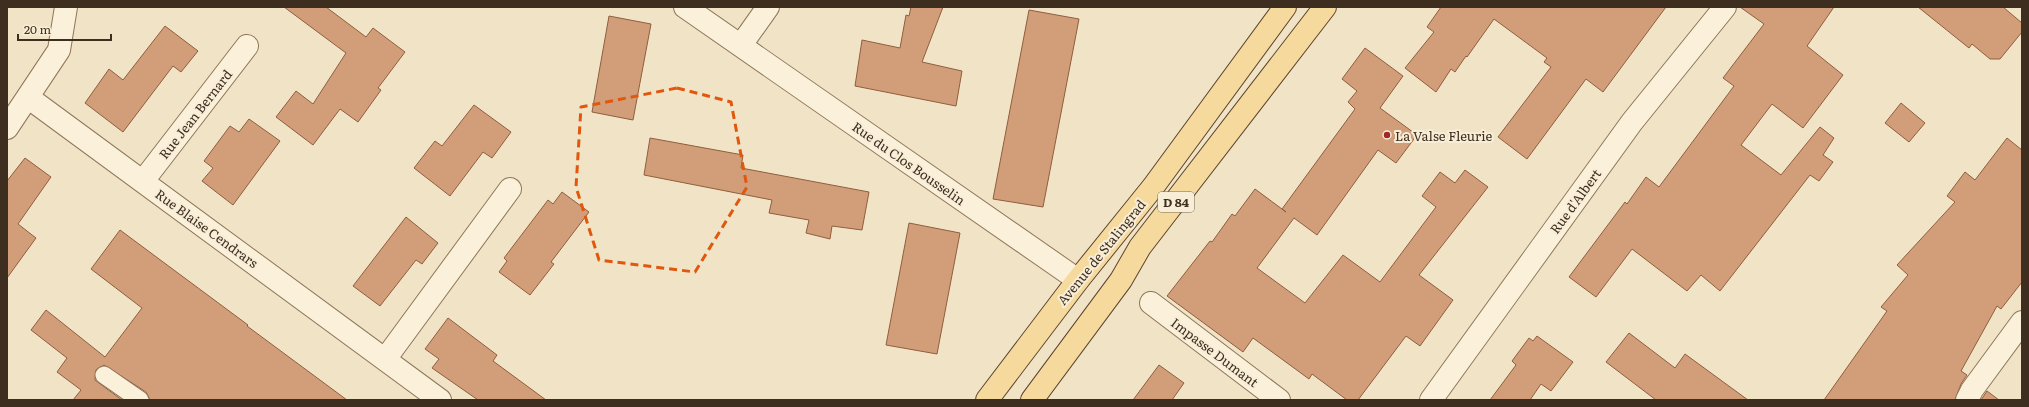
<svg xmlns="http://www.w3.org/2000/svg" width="2029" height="407" viewBox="0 0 2029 407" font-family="Literata,serif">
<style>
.building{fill:#d29e7a;stroke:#8f5e3e}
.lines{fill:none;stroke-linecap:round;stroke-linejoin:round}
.service-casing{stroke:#8e765a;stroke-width:19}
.minor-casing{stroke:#8e765a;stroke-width:24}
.primary-casing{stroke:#5c442e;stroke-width:24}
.service{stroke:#fbf1db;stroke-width:17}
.minor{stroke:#fbf1db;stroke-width:22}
.primary{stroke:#f6da9d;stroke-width:22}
.marked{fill:none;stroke:#e0570d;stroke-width:3;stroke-dasharray:8 5;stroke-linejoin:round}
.poi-dot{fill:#a22627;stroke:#f8eed7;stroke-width:1.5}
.labels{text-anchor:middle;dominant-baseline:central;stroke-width:4;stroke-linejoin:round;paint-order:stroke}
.shield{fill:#f8eed7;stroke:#766856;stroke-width:1}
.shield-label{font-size:12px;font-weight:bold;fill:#3e2e1f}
.street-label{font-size:13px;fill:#3e2e1f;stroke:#f8eed7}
.poi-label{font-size:13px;fill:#3e2e1f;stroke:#f8eed7;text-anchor:start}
</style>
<rect width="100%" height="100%" fill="#f1e4c6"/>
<g class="building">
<path d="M284,7H326L366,37L373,28L405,52L378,88L381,90L358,122L340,109L313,145L276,117L296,91L313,104L346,53Z"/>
<path d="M911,7H943L922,62L962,71L956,106L855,86L862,40L900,48L906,15L909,16Z"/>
<path d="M1441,7H1666L1603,92L1586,79L1527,159L1498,137L1551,67L1544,62L1547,58L1494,19L1467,57L1466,56L1455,72L1451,69L1436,92L1405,68L1434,32L1427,27Z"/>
<path d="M1740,7H1834L1807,46L1843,75L1803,128L1772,104L1741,145L1781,175L1820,127L1834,138L1823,155L1833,162L1819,181L1810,175L1720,291L1701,275L1687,291L1632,249L1596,297L1569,277L1625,202L1627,204L1646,177L1659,187L1734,86L1723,78L1764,24Z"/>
<path d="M1918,7H2003L2022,23V32L2000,59H1990L1972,44L1969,48Z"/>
<path d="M1029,10L1079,19L1043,207L993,199Z"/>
<path d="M609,16L651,24L633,120L592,112Z"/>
<path d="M165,26L198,51L181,72L173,66L123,132L85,103L109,69L123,80Z"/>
<path d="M1365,48L1403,76L1380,108L1417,135L1396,163L1378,150L1317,235L1294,218L1257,268L1305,303L1343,255L1380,282L1436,207L1422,196L1440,172L1455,183L1465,170L1488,187L1419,275L1453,300L1420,346L1406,336L1358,400H1347L1312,374L1309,379L1253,338L1243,352L1167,296L1210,241L1212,242L1232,214L1235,216L1255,189L1286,212L1282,209L1355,109L1348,102L1357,91L1342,79Z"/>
<path d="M1901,103L1925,123L1909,142L1885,123Z"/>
<path d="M474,105L511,132L492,158L483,152L450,196L414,168L435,141L442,146Z"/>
<path d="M249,119L280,141L233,205L202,181L213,168L204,161L230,126L239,132Z"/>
<path d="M650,138L743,155L741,168L869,192L862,230L832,226L830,239L806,233L809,220L769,213L772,200L644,175Z"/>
<path d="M2007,138L2022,150V282L2001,309L1997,306L1961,371L1967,375L1961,384L1955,400H1824L1887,311L1881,307L1908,275L1897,265L1955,202L1947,196L1965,172L1975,180Z"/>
<path d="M25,158L51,177L18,224L36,238L7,278V181Z"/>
<path d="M562,192L589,212L551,262L554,264L530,295L499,272L507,261L504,258L548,200L553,204Z"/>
<path d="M406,217L438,243L422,264L416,260L380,306L353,286Z"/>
<path d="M909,223L960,233L937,354L886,345Z"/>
<path d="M120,230L248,325L247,326L347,400H150L146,392L104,365L96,370L95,380L122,400H73L81,390L57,372L67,358L31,330L46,310L105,357L142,308L91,269Z"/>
<path d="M448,318L497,355L493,361L546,400H478L432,368L439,359L425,349Z"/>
<path d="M1629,333L1675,368L1685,354L1748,400H1656L1606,362Z"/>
<path d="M1537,336L1573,362L1551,391L1541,384L1530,400H1490L1516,365L1512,361L1529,338L1533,341Z"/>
<path d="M1159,365L1184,383L1172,400H1133Z"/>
<path d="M1987,391L1999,400H1981Z"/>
</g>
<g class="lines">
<defs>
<path id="service" d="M104,375L140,400"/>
<g id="minor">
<path d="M685,7L1078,280"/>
<path d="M741,45L768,7"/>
<path d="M29,98L440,400"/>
<path d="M7,128L59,50L66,7"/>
<path d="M143,181L247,46"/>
<path d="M1151,303L1279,400"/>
<path d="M386,358L510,189"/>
<path d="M1431,400L1632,122L1725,7"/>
<path d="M1967,400L1972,390L2022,322"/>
</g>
<g id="primary">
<path d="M987,400L1078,280L1153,187L1285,7"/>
<path d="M1032,400L1121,280L1140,247L1325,7"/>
</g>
</defs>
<use href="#service" class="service-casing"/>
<use href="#minor" class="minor-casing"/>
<use href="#primary" class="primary-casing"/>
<use href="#service" class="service"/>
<use href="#minor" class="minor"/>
<use href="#primary" class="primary"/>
</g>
<path class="marked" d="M677,88L731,102L747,187L695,272L599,260L576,187L581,107Z"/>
<circle class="poi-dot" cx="1387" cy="135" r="4"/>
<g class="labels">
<rect class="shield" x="1158" y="192" width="36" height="20" rx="3"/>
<g class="shield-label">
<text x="1176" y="202">D 84</text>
</g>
<g class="street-label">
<text transform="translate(195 114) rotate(-52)">Rue Jean Bernard</text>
<text transform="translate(909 163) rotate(35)">Rue du Clos Bousselin</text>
<text transform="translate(1575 201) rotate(-54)">Rue d'Albert</text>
<text transform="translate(207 228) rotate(36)">Rue Blaise Cendrars</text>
<text transform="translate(1101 252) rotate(-51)">Avenue de Stalingrad</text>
<text transform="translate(1215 352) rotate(37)">Impasse Dumant</text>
</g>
<g class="poi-label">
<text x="1395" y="135">La Valse Fleurie</text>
</g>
</g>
<rect width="2029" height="407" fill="none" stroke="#3e2e1f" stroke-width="16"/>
<path d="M18 34v6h93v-6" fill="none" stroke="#3e2e1f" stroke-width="2"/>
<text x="24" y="34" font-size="12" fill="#3e2e1f" stroke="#f8eed7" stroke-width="3" paint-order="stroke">20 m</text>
</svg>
